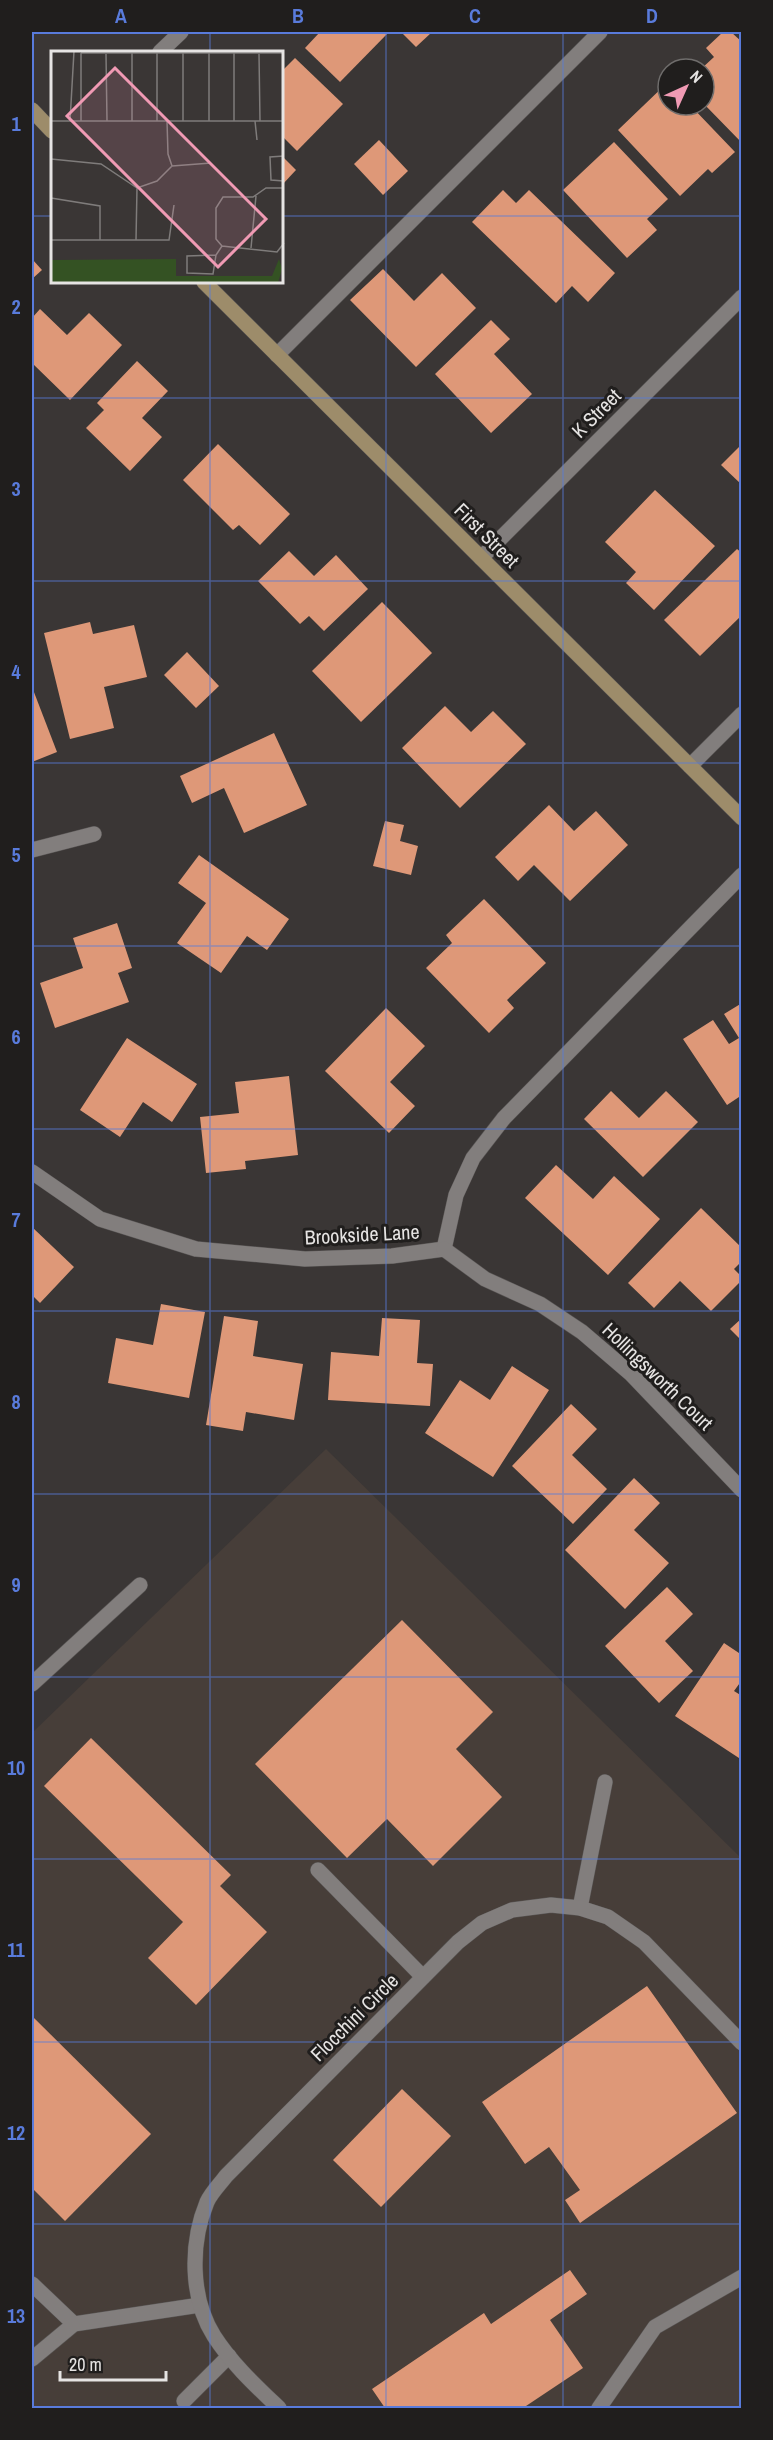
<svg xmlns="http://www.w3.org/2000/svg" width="773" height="2440" viewBox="0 0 773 2440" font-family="'Archivo Narrow',sans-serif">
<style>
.built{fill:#473e39}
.building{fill:#de9878}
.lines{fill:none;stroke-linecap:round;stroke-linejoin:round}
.lane-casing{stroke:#585554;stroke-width:16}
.street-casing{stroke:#585554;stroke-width:16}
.secondary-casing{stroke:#585554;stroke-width:16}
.lane{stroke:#827e7d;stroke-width:15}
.street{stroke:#827e7d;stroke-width:15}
.secondary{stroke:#9d8c6a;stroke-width:15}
.grid{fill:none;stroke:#597bdb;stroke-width:1.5;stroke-opacity:0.55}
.labels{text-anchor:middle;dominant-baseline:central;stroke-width:6;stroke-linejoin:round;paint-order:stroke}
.street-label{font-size:20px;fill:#e6e4e3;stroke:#201e1d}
.inset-road{fill:none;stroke:#7f7c7b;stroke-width:1.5}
.view{fill:#f09ab4;fill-opacity:0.15;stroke:#f09ab4;stroke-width:3}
.inset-edge{fill:none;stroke:#e6e4e3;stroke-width:3}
.neatline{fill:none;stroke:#597bdb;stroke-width:2}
.grid-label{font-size:20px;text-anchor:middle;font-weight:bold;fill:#597bdb}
</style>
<rect width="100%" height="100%" fill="#3a3635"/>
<path class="built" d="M326,1449L741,1858V2408H32V1733Z"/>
<g class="building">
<path d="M320,32H387L388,33L340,82L305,48Z"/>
<path d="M401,32H432L416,47Z"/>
<path d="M723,32H731L742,42V143L704,104V69H701L714,57L706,48Z"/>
<path d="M295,58L343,104L297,151L282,136V71Z"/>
<path d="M668,82V105H690L735,152L712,173L708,169L680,196L618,130Z"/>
<path d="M379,140L408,171L383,195L354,164Z"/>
<path d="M614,142L668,199L647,219L657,230L627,258L563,190Z"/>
<path d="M282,156L296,170L282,185Z"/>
<path d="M503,190L516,203L529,190L615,273L588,302L572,286L556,303L472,222Z"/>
<path d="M32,259L42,270L32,279Z"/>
<path d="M383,269L414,301L442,273L476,308L416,367L350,300Z"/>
<path d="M40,309L67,335L89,313L122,345L70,400L32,363V318Z"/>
<path d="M491,320L510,339L494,354L532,394L491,433L435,374Z"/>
<path d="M137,361L168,391L142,418L162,437L130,471L86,428L104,410L97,403Z"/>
<path d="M218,444L290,514L260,545L239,525L233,530L183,480Z"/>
<path d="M742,444V485L721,465Z"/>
<path d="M655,490L715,546L654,610L626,583L636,572L605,542Z"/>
<path d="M737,549L742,553V615L700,656L664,620Z"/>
<path d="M289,551L314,576L336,555L368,589L324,631L309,616L300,624L258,581Z"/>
<path d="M382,602L432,653L361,722L312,671Z"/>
<path d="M90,622L93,634L134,625L147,677L104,687L114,728L70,739L44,633Z"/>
<path d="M187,652L219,686L196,708L164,675Z"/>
<path d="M32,687L57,752L32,762Z"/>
<path d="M445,706L471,732L493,711L526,744L460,808L402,748Z"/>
<path d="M274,733L307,805L244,833L224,788L192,803L180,776Z"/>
<path d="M549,805L574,831L596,811L628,845L570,901L534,865L518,881L495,857Z"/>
<path d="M385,821L404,825L400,841L418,846L411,875L373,866Z"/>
<path d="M199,855L289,919L267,950L247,936L221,973L177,943L206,903L178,883Z"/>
<path d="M484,899L546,963L507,1000L514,1008L489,1033L426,968L452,943L446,935Z"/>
<path d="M117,923L132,968L118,973L129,1002L55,1028L40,983L83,968L73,938Z"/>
<path d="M742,1003V1095L727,1105L683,1039L713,1020L729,1044L739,1038L724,1014Z"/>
<path d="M386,1008L425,1046L390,1082L415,1106L389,1133L325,1071Z"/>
<path d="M127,1038L197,1084L172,1122L143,1102L120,1137L80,1110Z"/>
<path d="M289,1076L298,1155L245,1161L246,1169L206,1173L200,1117L239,1113L235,1082Z"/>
<path d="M611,1091L639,1118L666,1091L698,1122L643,1177L584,1119Z"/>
<path d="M556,1165L593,1199L614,1176L660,1219L608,1275L525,1198Z"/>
<path d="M701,1208L742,1248V1261L734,1269L742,1277V1280L711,1311L680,1281L654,1308L628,1283Z"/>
<path d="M32,1227L74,1267L40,1303L32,1295Z"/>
<path d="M161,1304L205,1312L189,1398L108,1383L116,1338L153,1345Z"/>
<path d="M224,1316L258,1321L253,1356L303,1364L294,1420L246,1412L243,1431L206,1425Z"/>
<path d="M382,1318L420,1320L417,1363L433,1364L430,1406L328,1400L331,1352L379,1356Z"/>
<path d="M742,1318V1341L730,1329Z"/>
<path d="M512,1366L549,1390L493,1477L425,1433L460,1380L490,1400Z"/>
<path d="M571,1404L597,1429L572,1455L607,1489L573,1524L512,1466Z"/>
<path d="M634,1478L660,1503L634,1530L669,1563L625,1609L565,1550Z"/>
<path d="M667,1587L693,1614L665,1641L693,1671L659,1703L605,1646Z"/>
<path d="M402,1620L493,1712L456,1749L502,1797L433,1866L387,1819L347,1858L255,1764Z"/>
<path d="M724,1643L742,1655V1680L734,1691L742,1696V1760L675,1716Z"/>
<path d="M91,1738L231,1875L220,1886L267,1932L196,2005L148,1958L183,1922L44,1786Z"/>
<path d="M647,1986L737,2113L580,2223L565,2200L580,2190L549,2147L525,2164L482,2102Z"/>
<path d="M32,2016L151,2134L65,2221L32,2188Z"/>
<path d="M402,2089L451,2136L381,2207L333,2160Z"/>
<path d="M570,2270L587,2294L550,2320L583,2368L523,2408H385L372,2389L484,2313L491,2324Z"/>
</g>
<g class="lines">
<defs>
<g id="lane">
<path d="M277,355L600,32"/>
<path d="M690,766L742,714"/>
<path d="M318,1870L423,1977"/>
<path d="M580,1908L605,1782"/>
<path d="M32,2284L74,2324"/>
<path d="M32,2359L74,2324L200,2305"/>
<path d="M184,2401L229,2356"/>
<path d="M279,2408C256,2386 232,2364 214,2336C190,2298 190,2243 207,2202C211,2193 220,2184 226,2176L458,1942L482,1923L512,1910L551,1905L580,1908L608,1917L644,1942L742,2043"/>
<path d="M599,2408L655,2327L742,2277"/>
</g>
<g id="street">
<path d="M160,52L181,32"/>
<path d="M481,558L742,297"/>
<path d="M32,850L94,834"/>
<path d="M32,1172L100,1219L196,1249L305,1259L392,1256L444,1249"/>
<path d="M444,1249L456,1195L473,1158L504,1118L742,875"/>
<path d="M444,1249L485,1279L540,1304L582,1332L631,1374L742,1490"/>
<path d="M32,1684L140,1585"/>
</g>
<g id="secondary">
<path d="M32,110L52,131"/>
<path d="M204,282L742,818"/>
</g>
</defs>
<use href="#lane" class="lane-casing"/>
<use href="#street" class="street-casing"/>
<use href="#secondary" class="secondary-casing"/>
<use href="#lane" class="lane"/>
<use href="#street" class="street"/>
<use href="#secondary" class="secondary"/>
</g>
<path class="grid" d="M210,32V52M386,32V2408M563,32V2408M32,216H52M282,216H742M210,282V2408M32,398H742M32,581H742M32,763H742M32,946H742M32,1129H742M32,1311H742M32,1494H742M32,1677H742M32,1859H742M32,2042H742M32,2224H742"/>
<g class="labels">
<g class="street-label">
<text transform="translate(596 413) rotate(-45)">K Street</text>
<text transform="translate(487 535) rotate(45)">First Street</text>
<text transform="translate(362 1234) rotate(-3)">Brookside Lane</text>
<text transform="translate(658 1376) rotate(44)">Hollingsworth Court</text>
<text transform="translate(354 2017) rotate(-45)">Flocchini Circle</text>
</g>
</g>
<g transform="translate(51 51)">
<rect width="232" height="232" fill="#3a3635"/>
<path d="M125,208V225H221L228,208L231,218L227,232H0V209Z" fill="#345223"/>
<path class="inset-road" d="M30,2H233M30,2V70M81,2V70M106,2V70M132,2V70M158,2V70M183,2V70M55,3L56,70M208,3L209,70M0,70H233M19,70L23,0M116,70L117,103L121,115M204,70L206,89M233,105L219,106L220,129L233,130M0,108L50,113L86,137L106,130L121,115M121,115L160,112M233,137H215L202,146H172L165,157V188L171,195L226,201L233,192M0,147L49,155V189M0,189H118L123,154M85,189L86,137M200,197L205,145M165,204L136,205V222L162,223L165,204L171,195"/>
<path class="view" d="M64,17L215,168L167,216L16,65Z"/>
<rect width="232" height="232" class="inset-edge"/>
</g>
<rect width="773" height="2440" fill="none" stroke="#201e1d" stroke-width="66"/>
<g transform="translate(686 87) rotate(45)"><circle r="28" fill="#201e1d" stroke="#6f6d6c" stroke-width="1.5"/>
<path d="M0-4.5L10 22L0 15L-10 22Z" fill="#f09ab4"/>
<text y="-9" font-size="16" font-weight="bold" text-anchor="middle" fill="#e6e4e3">N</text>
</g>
<path d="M60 2371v9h106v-9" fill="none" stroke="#e6e4e3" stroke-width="3"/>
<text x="69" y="2371" font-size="18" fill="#e6e4e3" stroke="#201e1d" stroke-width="4.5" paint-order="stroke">20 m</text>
<rect x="33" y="33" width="707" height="2374" class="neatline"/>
<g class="grid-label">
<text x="121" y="23">A</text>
<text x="298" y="23">B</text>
<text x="475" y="23">C</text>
<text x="652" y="23">D</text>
<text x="16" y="131">1</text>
<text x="16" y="314">2</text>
<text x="16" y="496">3</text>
<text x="16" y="679">4</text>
<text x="16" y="862">5</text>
<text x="16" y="1044">6</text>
<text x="16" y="1227">7</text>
<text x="16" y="1409">8</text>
<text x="16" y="1592">9</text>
<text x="16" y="1775">10</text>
<text x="16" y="1957">11</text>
<text x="16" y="2140">12</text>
<text x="16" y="2323">13</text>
</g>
</svg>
